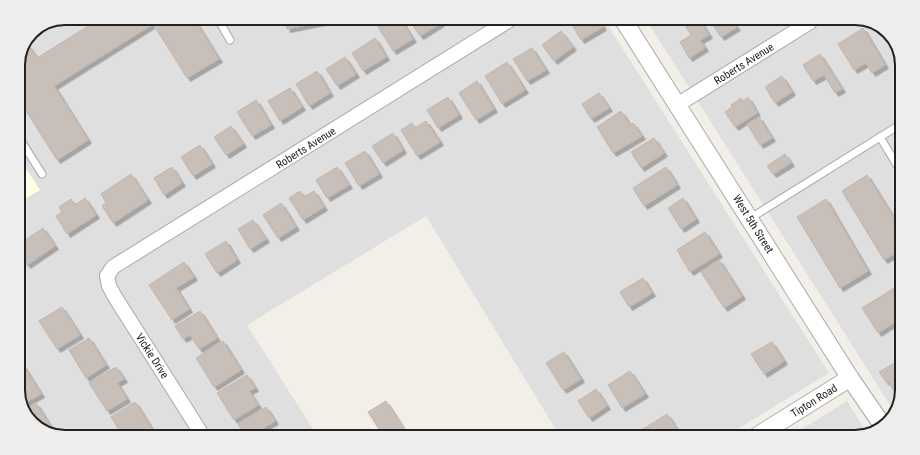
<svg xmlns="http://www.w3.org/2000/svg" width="920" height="455" viewBox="0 0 920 455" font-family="'Roboto Condensed',sans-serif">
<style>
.residential{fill:#e0dfdf}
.education{fill:#ffffe5}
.building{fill:#c7bfb8;stroke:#c4b6ab;filter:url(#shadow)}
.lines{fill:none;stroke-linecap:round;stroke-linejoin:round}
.service-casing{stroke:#a9a9a9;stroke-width:9}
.minor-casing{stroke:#a9a9a9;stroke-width:16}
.tertiary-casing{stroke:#a9a9a9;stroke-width:19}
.service{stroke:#fff;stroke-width:7}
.minor{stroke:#fff;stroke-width:14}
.tertiary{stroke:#fff;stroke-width:17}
.labels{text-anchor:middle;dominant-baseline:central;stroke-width:3;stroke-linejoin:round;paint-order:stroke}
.street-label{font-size:11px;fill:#222;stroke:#fff}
.rim{fill:none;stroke:#222;stroke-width:2}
</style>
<defs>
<filter id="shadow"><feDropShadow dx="3.5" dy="3.5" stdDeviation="0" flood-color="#0004"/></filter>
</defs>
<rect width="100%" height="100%" fill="#f2efe9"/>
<g class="residential">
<path d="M66,18L605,21L829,373L726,436L559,435L426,216L247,325L316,434L45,432L26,416L18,393V203L39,190L18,156V63L32,32Z"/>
<path d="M647,21L875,23L894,39L902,63L897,410L895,413Z"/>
<path d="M847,401L867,433L855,437H789Z"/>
</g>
<path class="education" d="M18,156L40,190L18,203Z"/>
<g class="building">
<path d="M101,18L194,19L219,59L187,78L153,24L54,86L88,140L57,160L18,98V63L25,47L28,45L37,58Z"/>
<path d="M285,19L322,20V22L287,29Z"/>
<path d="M379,20H401L413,39L393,51L375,22Z"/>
<path d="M409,20H439L441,23L420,36Z"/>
<path d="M578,21H599L603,27L581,40L572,25Z"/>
<path d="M683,22H701L709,35L700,40L705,48L689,58L680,42L691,35Z"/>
<path d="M711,22H733L737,27L721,37Z"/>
<path d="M863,28L885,65L872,73L866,63L854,70L838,44Z"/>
<path d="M561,31L573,47L554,61L542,45Z"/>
<path d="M375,38L386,57L363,71L352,53Z"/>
<path d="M532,48L546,70L527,81L513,59Z"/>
<path d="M820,54L842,89L835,93L824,75L813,81L803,65Z"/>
<path d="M345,57L356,74L337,86L326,69Z"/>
<path d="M507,62L525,90L502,104L485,76Z"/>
<path d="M317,71L330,93L309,106L296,84Z"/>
<path d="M782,76L792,92L775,103L765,87Z"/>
<path d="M477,81L494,109L476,120L459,93Z"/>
<path d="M290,88L302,107L280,121L268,101Z"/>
<path d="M599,93L609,108L591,119L582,104Z"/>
<path d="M448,97L459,115L438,128L427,110Z"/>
<path d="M748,97L757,113L735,127L725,112L732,107L731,105L741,98L743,101Z"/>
<path d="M256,100L271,125L252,136L237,112Z"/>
<path d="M621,111L630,125L633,123L642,136L613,153L597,127Z"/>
<path d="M759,117L772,138L760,145L747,124Z"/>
<path d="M426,121L440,142L417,156L401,130L412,123L415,128Z"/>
<path d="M231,126L243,144L226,155L214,137Z"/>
<path d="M393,133L403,150L383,163L372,146Z"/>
<path d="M654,138L664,153L641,168L631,152Z"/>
<path d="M200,145L212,164L193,176L181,157Z"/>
<path d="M365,151L379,174L359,186L345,163Z"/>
<path d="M785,154L791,163L773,174L767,166Z"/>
<path d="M172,167L182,183L164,195L154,178Z"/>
<path d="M337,167L349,185L327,198L316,180Z"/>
<path d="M666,167L677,185L644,206L633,188Z"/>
<path d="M131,174L148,200L113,223L102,206L106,203L101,194Z"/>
<path d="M867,175L900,228L899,251L884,260L842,191Z"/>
<path d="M300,191L304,197L314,191L324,207L303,220L289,198Z"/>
<path d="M85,198L96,215L67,234L56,216L62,212L59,207L71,199L75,205Z"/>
<path d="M683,198L696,219L681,229L668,208Z"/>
<path d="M826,199L868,271L840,288L797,217Z"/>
<path d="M281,203L296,227L278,238L263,215Z"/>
<path d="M253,220L266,239L250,249L238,229Z"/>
<path d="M43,228L55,246L27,265L18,252V245Z"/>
<path d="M705,232L719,254L690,272L677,250Z"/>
<path d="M226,241L237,260L217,273L205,254Z"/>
<path d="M719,260L742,296L724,308L701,272Z"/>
<path d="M184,262L194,277L176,288L189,309L172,320L149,285Z"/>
<path d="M643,278L652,293L629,307L620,292Z"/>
<path d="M899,285L898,320L878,333L862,308Z"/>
<path d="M62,307L80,335L57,349L39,321Z"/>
<path d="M200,311L217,338L199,349L190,335L183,339L175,326Z"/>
<path d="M89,338L106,365L86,378L69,350Z"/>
<path d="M223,341L241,370L214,387L196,358Z"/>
<path d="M772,342L784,361L764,374L751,354Z"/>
<path d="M564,352L581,379L563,390L546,363Z"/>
<path d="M898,361L897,396L888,381L886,382L879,372Z"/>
<path d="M23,365L41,394L22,405L18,393V368Z"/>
<path d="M116,367L124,379L117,383L127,399L107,411L89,383Z"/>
<path d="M630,371L645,394L622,408L608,385Z"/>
<path d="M247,375L255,388L249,391L258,405L234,420L217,393Z"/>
<path d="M596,389L607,406L589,418L578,401Z"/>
<path d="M386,401L404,429L396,434H382L368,412Z"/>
<path d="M135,402L152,429L146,433H121L111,417Z"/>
<path d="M36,403L54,432H45L26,416L24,410Z"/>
<path d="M266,407L275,421L263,428L267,434L243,433L238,424Z"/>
<path d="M667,414L677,429L666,436H636L635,434Z"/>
</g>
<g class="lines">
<defs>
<g id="service">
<path d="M218,19L230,40"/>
<path d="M18,136L42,174"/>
<path d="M880,137L900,170"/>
<path d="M749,219L901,124"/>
</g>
<g id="minor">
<path d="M677,105L810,22"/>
<path d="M201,433L115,297L109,286L107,276L113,267L508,21"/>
</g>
<g id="tertiary">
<path d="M624,21L850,378L883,426"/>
<path d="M757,436L850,378"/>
</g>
</defs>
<use href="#service" class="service-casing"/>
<use href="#minor" class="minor-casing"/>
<use href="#tertiary" class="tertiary-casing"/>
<use href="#service" class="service"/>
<use href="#minor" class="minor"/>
<use href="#tertiary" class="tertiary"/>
</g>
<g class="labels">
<g class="street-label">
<text transform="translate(744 64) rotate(-32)">Roberts Avenue</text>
<text transform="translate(306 148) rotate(-32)">Roberts Avenue</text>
<text transform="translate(753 224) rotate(58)">West 5th Street</text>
<text transform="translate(152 356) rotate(57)">Vickie Drive</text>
<text transform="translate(814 401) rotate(-32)">Tipton Road</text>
</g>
</g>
<path d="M0 0H920V455H0ZM65 25H855A40 40 0 0 1 895 65V390A40 40 0 0 1 855 430H65A40 40 0 0 1 25 390V65A40 40 0 0 1 65 25Z" fill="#ededed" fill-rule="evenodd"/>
<path class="rim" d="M65 25H855A40 40 0 0 1 895 65V390A40 40 0 0 1 855 430H65A40 40 0 0 1 25 390V65A40 40 0 0 1 65 25Z"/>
</svg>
